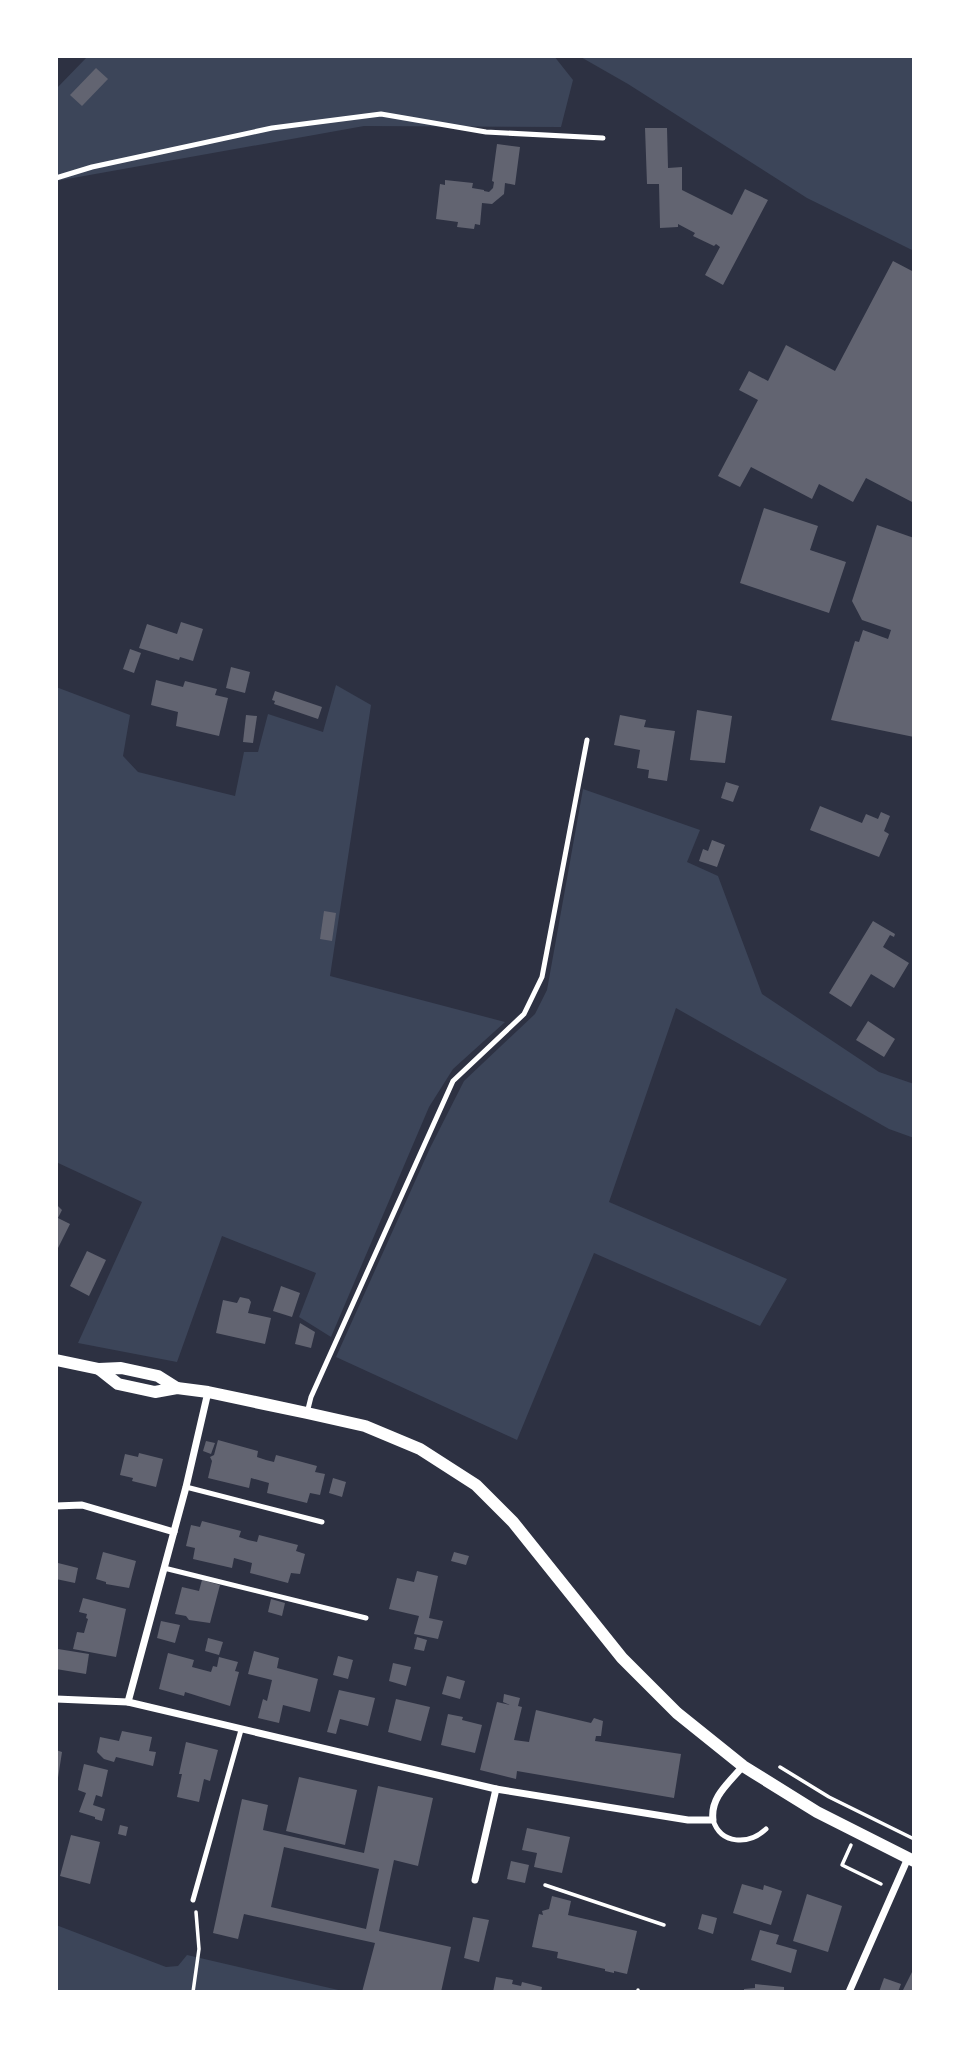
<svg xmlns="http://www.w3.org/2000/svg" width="970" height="2048" viewBox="0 0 970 2048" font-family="'PT Sans Narrow',sans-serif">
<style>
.green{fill:#3c4559}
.building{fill:#626471;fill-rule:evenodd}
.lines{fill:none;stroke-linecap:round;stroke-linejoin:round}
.path{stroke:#fff;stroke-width:3.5}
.service{stroke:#fff;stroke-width:5}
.minor{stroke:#fff;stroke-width:7}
.tertiary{stroke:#fff;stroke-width:12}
</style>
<rect width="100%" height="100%" fill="#2d3142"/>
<g class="green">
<path d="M88,56H554L573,80L561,127L364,126L56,181V89Z"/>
<path d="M579,56H914V251L807,198L628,84Z"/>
<path d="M336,685L371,705L330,976L505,1022L453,1069L429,1107L331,1337L299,1317L316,1273L222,1236L177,1362L78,1343L142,1202L56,1162V687L130,715L123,756L138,772L235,796L244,752H258L268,714L323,732Z"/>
<path d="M583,789L700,830L687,862L718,876L762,994L879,1072L914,1084V1138L889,1129L676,1008L609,1202L787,1279L760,1326L594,1253L517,1440L336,1357L430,1148L464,1081L535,1014L547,990Z"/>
<path d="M56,1925L166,1967L178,1966L187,1955L347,1992H56Z"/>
</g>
<g class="building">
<path d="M96,68L108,79L82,106L70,95Z"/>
<path d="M645,128H667L668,168L682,167V190L732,215L745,189L768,200L723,285L705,275L720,247L716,244L714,246L693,236L695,233L678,224V227L660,228L659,184H647Z"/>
<path d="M497,144L520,147L515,185L505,183L504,194L492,204L482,203L480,225L475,224L474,229L457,227L458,222L436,219L440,184L445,185V180L473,183L472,188L484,190V191L489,192L493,188L494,182L492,181Z"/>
<path d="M893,261L914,272V503L866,478L853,502L819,484L812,499L751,467L740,487L718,476L758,400L739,390L749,371L768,381L786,345L835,371Z"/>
<path d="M764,508L818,526L810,550L846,562L829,613L740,583Z"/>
<path d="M877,525L914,538V737L831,720L855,641L859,642L863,630L888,639L891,630L862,620L852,601Z"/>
<path d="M181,622L203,629L193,661L180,657L179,660L139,648L147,624L177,634Z"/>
<path d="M130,649L141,653L134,673L123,669Z"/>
<path d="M231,667L250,672L245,693L226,688Z"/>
<path d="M156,680L183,687L185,681L217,689L215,695L228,698L219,736L176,726L178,712L151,705Z"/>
<path d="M275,691L322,707L318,719L274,704L275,701L272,700Z"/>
<path d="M697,710L732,716L725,763L690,760Z"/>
<path d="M246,715L257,716L253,743L243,742Z"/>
<path d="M620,715L646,720L644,727L675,731L667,781L648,778L649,770L637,768L640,750L614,745Z"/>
<path d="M726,782L739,786L733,802L721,798Z"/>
<path d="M820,806L862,823L866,814L878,819L881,812L890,816L884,831L889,834L879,857L810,830Z"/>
<path d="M712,840L725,845L717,867L699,861L703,849L708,851Z"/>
<path d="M324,911L336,913L332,941L320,939Z"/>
<path d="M873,921L895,934L894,937L890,935L883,947L909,963L894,988L871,974L851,1007L829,993Z"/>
<path d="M868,1021L895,1039L884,1057L856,1040Z"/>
<path d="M56,1204L62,1210L58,1218L70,1224L56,1252Z"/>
<path d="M87,1251L106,1260L89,1296L70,1286Z"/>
<path d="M281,1286L300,1293L292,1317L273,1311Z"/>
<path d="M240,1297L249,1299L251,1302L248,1313L271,1318L265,1344L216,1333L223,1300L237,1303Z"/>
<path d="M300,1323L315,1332L311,1348L295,1344Z"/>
<path d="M218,1440L258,1451L257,1457L266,1460L274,1462L276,1455L317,1466L315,1472L325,1474L320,1495L310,1493L307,1503L267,1493L269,1483L251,1478L249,1488L208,1478L212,1461L210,1457L214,1455Z"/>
<path d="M206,1441L215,1443L211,1454L203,1451Z"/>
<path d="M139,1453L163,1459L156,1487L132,1481L133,1478L120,1475L125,1454L138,1457Z"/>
<path d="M333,1478L346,1482L342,1497L329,1493Z"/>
<path d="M202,1521L241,1531L239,1537L248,1540L257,1542L259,1535L298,1545L296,1551L305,1554L300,1574L291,1573L288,1583L250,1573L252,1563L234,1558L232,1568L193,1559L195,1548L186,1546L191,1525L200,1527Z"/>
<path d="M103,1552L136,1561L129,1588L106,1584V1582L96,1579Z"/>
<path d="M454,1552L469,1556L466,1565L451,1561Z"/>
<path d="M58,1563L78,1568L75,1583L56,1579Z"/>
<path d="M417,1571L438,1576L429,1618L443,1621L438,1639L414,1634L419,1616L389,1609L397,1578L414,1582Z"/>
<path d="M202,1580L220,1585L210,1623L189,1620L186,1616L175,1614L182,1587L199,1591Z"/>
<path d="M83,1598L126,1609L116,1657L73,1649L77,1632L84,1633L88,1619L86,1618L87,1614L79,1612Z"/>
<path d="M271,1599L285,1603L282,1616L268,1612Z"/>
<path d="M161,1621L180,1625L175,1643L157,1638Z"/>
<path d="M417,1637L427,1640L424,1651L414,1649Z"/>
<path d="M208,1638L223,1642L219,1655L205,1651Z"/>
<path d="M58,1649L89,1654L86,1674L56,1669Z"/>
<path d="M254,1651L279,1658L277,1668L318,1679L310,1712L283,1705L279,1723L258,1718L263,1699L267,1701L272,1680L248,1674Z"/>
<path d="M168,1653L194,1660L192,1667L211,1672L213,1666L217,1667L219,1657L238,1662L235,1671L239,1672L230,1706L185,1692L184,1696L159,1689Z"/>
<path d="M338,1656L353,1660L348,1679L333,1675Z"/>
<path d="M393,1663L411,1667L406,1686L389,1681Z"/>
<path d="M447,1676L465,1681L460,1699L442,1694Z"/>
<path d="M339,1690L375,1698L368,1726L340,1719L336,1734L327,1732Z"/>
<path d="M504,1694L520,1698L518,1706L522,1707L514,1740L529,1742L536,1710L591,1723L594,1718L603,1721L601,1736H596L595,1741L681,1754L674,1798L517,1771L516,1779L480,1770L497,1702L510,1705L503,1702Z"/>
<path d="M396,1699L430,1707L421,1741L388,1732Z"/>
<path d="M448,1714L463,1717L462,1720L482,1725L475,1753L441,1745Z"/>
<path d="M122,1731L152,1737L149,1751L156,1752L153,1766L116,1757L114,1762L104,1759L97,1752L100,1737L119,1741Z"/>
<path d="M186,1742L218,1750L210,1781L204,1779L199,1802L177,1797L182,1774H179Z"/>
<path d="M56,1750L62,1752L57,1784H56Z"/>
<path d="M84,1764L108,1770L102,1797L96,1795L93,1805L105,1809L102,1821L95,1819V1817L79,1812L86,1793L78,1790Z"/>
<path d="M299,1777L357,1790L345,1845L286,1831Z"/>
<path d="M378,1786L433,1798L418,1866L394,1860L379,1931L451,1947L441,1992H362L375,1943L244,1914L238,1939L213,1933L242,1799L268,1805L263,1830L364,1853ZM284,1847L379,1869L366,1929L271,1907Z"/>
<path d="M120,1825L128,1827L126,1836L118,1834Z"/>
<path d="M527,1828L570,1837L562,1873L534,1867L537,1853L522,1850Z"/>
<path d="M71,1835L100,1842L90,1884L60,1876Z"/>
<path d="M511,1861L529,1865L525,1883L507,1879Z"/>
<path d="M742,1884L763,1890L764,1885L782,1891L771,1925L733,1913Z"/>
<path d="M807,1894L842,1906L828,1952L793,1941Z"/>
<path d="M552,1896L571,1901L568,1915L637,1931L627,1974L614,1971V1973L605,1971V1969L557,1958L558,1952L532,1947L539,1914L543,1915L542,1911L549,1909Z"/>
<path d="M702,1914L717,1918L713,1934L698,1929Z"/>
<path d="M473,1917L489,1920L479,1962L464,1958Z"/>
<path d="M760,1930L779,1935L776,1944L797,1950L791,1973L751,1960Z"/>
<path d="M914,1968V1992H902Z"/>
<path d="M496,1977L513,1980L512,1984L521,1986L522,1982L542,1987L541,1992H493Z"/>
<path d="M884,1978L901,1984L898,1992H879Z"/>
<path d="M755,1984L784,1987V1992H744V1989L755,1988Z"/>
</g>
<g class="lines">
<g class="path">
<path d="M780,1767L829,1797L914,1839"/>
<path d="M851,1845L842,1865L881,1884"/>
<path d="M545,1885L664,1925"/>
<path d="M193,1992L199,1949L196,1912"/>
<path d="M638,1992V1990"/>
</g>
<g class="service">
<path d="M56,178L92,167L272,128L381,114L486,132L603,138"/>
<path d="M307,1413L311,1397L453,1081L524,1014L542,977L587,740"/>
<path d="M186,1487L322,1522"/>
<path d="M164,1568L366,1618"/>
<path d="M713,1820C721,1845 749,1845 766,1829"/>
<path d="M193,1900L241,1730"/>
</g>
<g class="minor">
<path d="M56,1506L82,1505L174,1532"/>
<path d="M56,1699L128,1702L496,1789L688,1820H713C710,1797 729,1783 743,1766"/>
<path d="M128,1702L186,1487L208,1392"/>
<path d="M475,1880L496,1789"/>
<path d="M849,1992L908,1858"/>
</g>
<g class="tertiary">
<path d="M56,1360L99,1369L121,1368L158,1376L177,1388"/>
<path d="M99,1369L118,1384L155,1392L177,1388L208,1392L307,1413L365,1426L420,1449L476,1485L513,1522L622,1658L677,1713L743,1766L817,1812L914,1861"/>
</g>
</g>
<rect width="970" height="2048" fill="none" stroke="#ffffff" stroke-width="116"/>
</svg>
